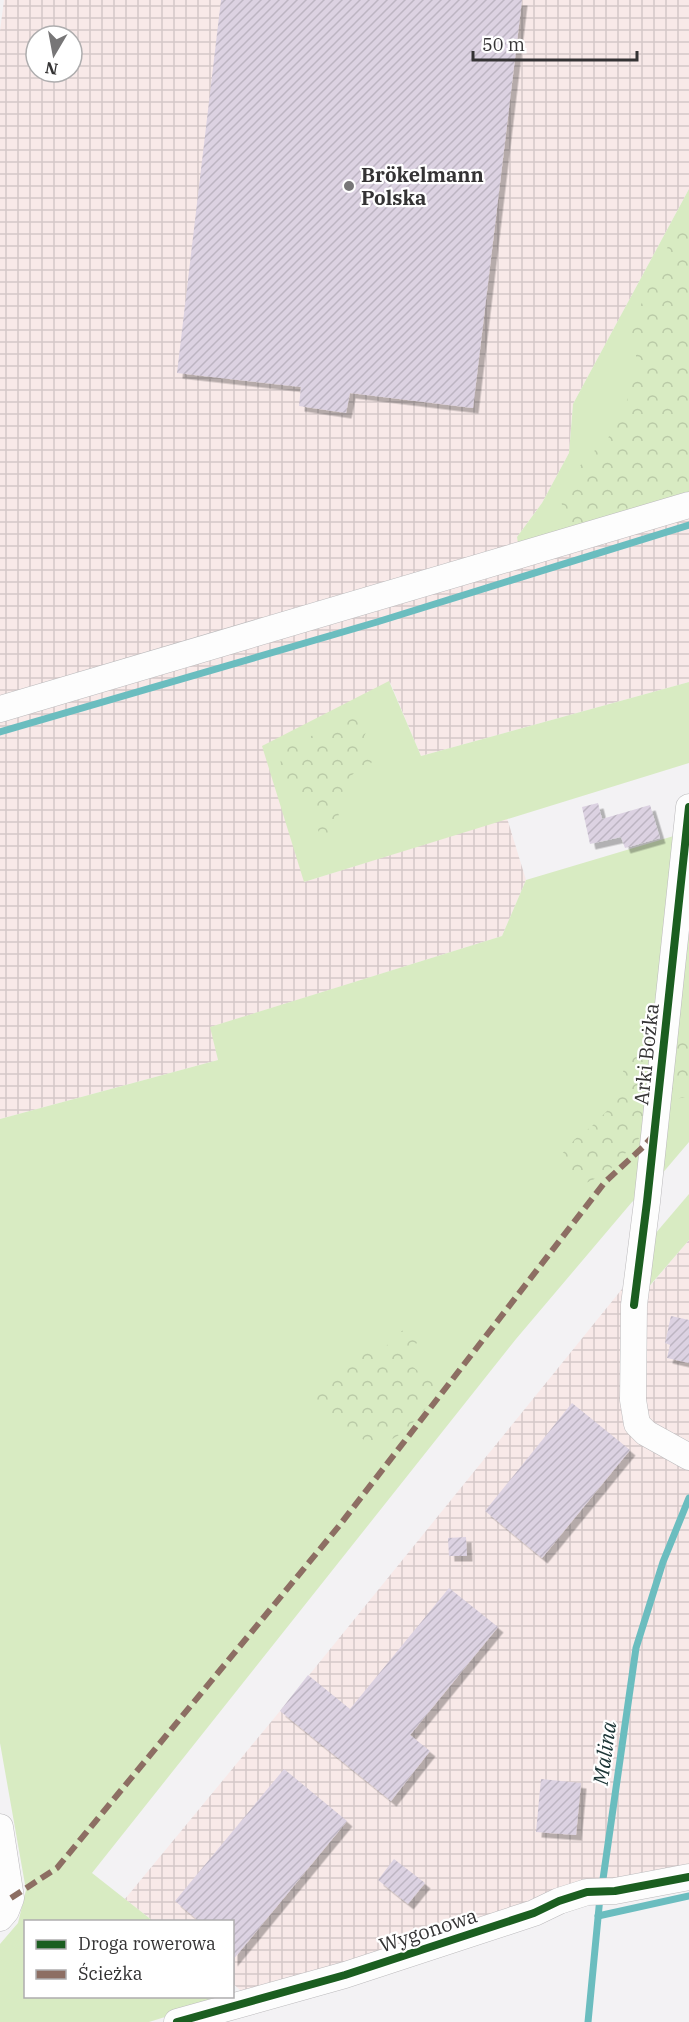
<svg xmlns="http://www.w3.org/2000/svg" width="689" height="2022" viewBox="0 0 689 2022" font-family="'IBM Plex Serif',serif">
<style>
.industrial{fill:url(#industrial-grid);fill-rule:evenodd}
.grass{fill:#d8ebc2}
.forest{fill:url(#forest-crowns)}
.lines{fill:none;stroke-linecap:round;stroke-linejoin:round}
.stream{stroke:#6bbdbf;stroke-width:7}
.building{fill:url(#building-hatch);filter:url(#shadow)}
.minor-casing{stroke:#bbbabc;stroke-width:27}
.minor{stroke:#fdfdfd;stroke-width:26}
.quiet{stroke:#8d6e63;stroke-width:6;stroke-dasharray:12 6;stroke-linecap:butt}
.cycleway-casing{stroke:#fff;stroke-width:11}
.cycleway{stroke:#1b5e20;stroke-width:8}
.poi-dot{fill:#777677;stroke:#fff;stroke-width:2}
.labels{text-anchor:middle;dominant-baseline:central;stroke-width:4.5;stroke-linejoin:round;paint-order:stroke}
.poi-label{font-size:20px;font-weight:bold;fill:#343334;stroke:#fff;text-anchor:start}
.street-label{font-size:20px;fill:#343334;stroke:#fff}
.water-label{font-size:21px;font-style:italic;fill:#1c3536;stroke:#fff}
</style>
<defs>
<pattern id="industrial-grid" width="8" height="8" patternUnits="userSpaceOnUse" patternTransform="scale(1.5)"><rect width="8" height="8" fill="#f8e9e8"/><path d="M0 4h8M4 0v8" fill="none" stroke="#d5c8c8"/></pattern>
<pattern id="forest-crowns" width="20" height="18" patternUnits="userSpaceOnUse" patternTransform="scale(1.5)"><rect width="20" height="18" fill="#d8ebc2"/><path d="M2 6a3 3 0 1 1 6 0M12 15a3 3 0 1 1 6 0" fill="none" stroke="#bacaa7"/></pattern>
<pattern id="building-hatch" width="6" height="6" patternUnits="userSpaceOnUse" patternTransform="scale(1.5)"><rect width="6" height="6" fill="#dcd2e2"/><path d="M-1 1l2-2M0 6l6-6M5 7l2-2" fill="none" stroke="#bdb5c2"/></pattern>
<filter id="shadow"><feDropShadow dx="5.5" dy="5.5" stdDeviation="0" flood-color="#0004"/></filter>
</defs>
<rect width="100%" height="100%" fill="#f3f2f4"/>
<g class="industrial">
<path d="M4,0H689V189L573,404L569,453L542,503L517,537L689,505V682L421,756L390,682L304,882L507,818L526,880L502,936L211,1027L218,1060L0,1119V31ZM36,36H72V72H36Z"/>
<path d="M689,1240V1868L532,1903L343,1965L244,1993L233,1984L232,1922L153,1921L125,1899L280,1711L622,1289L634,1305Z"/>
</g>
<g class="grass">
<path d="M689,189V505L520,555L517,537L542,503L569,453L573,404Z"/>
<path d="M389,681L421,756L689,682V763L304,882L262,746Z"/>
<path d="M689,807V1142L655,1182L632,1202L516,1339L92,1873L153,1921L26,1922V1996H232L149,2022H0V1944L18,1923L26,1890L0,1743V1119L218,1060L210,1027L502,936L526,880L677,835Z"/>
<path d="M689,1194V1240L640,1297L649,1241Z"/>
</g>
<g class="forest">
<path d="M689,213V486L665,498L576,524L565,520L561,500L569,481L578,468L591,453L603,445L621,419L636,372V353L632,332L639,309L681,218Z"/>
<path d="M361,717L367,729L362,743L375,757L370,765C338,775 342,799 337,826L326,834H320L315,824L313,813L300,801L290,796L281,783L280,767L282,750L349,718Z"/>
<path d="M659,1030L689,1037V1097L673,1099L656,1110L643,1134L621,1158L607,1173L584,1184C572,1176 565,1169 561,1155L575,1139L591,1127L607,1111L629,1057L633,1038Z"/>
<path d="M406,1328L417,1331L421,1336L410,1354L408,1363L439,1387C430,1405 401,1443 379,1443C364,1443 353,1433 341,1426C332,1421 323,1421 314,1417C308,1394 337,1361 356,1350C392,1355 382,1344 406,1328Z"/>
</g>
<g class="lines">
<g class="stream">
<path d="M0,732L377,622L689,525"/>
<path d="M602,1886L636,1648L663,1562L689,1498"/>
<path d="M598,1916L689,1896"/>
<path d="M588,2022L600,1897"/>
</g>
</g>
<g class="building">
<path d="M221,0H522L473,408L350,393L346,413L299,406L301,387L177,373Z"/>
<path d="M598,803L602,819L650,805L660,838L625,848L621,837L590,844L582,807Z"/>
<path d="M671,1316L689,1320V1363L667,1358L670,1345L665,1343Z"/>
<path d="M572,1403L630,1450L542,1558L485,1511Z"/>
<path d="M466,1537L467,1556H449L448,1538Z"/>
<path d="M449,1588L498,1627L410,1735L430,1751L391,1801L280,1711L308,1675L350,1709Z"/>
<path d="M284,1769L347,1821L232,1961V1922H200L175,1901Z"/>
<path d="M541,1779L581,1783L576,1835L536,1832Z"/>
<path d="M394,1859L425,1883L408,1904L378,1880Z"/>
</g>
<g class="lines">
<defs>
<g id="minor">
<path d="M0,709L689,505"/>
<path d="M689,807L647,1202L634,1305L633,1400L637,1424L646,1433L689,1457"/>
<path d="M0,1827L11,1898L6,1911L0,1918"/>
<path d="M177,2022L345,1975L534,1913L559,1901L587,1892L615,1891L689,1877"/>
</g>
</defs>
<use href="#minor" class="minor-casing"/>
<use href="#minor" class="minor"/>
<path class="quiet" d="M11,1898L57,1868L339,1526L605,1182L643,1147L652,1137"/>
<defs>
<g id="cycleway">
<path d="M634,1305L647,1202L689,807"/>
<path d="M177,2022L345,1975L534,1913L559,1901L587,1892L615,1891L689,1877"/>
</g>
</defs>
<use href="#cycleway" class="cycleway-casing"/>
<use href="#cycleway" class="cycleway"/>
</g>
<circle class="poi-dot" cx="349" cy="186" r="6"/>
<g class="labels">
<g class="poi-label">
<text x="361" y="174">Brökelmann<tspan x="361" dy="23">Polska</tspan></text>
</g>
<g class="street-label">
<text transform="translate(646 1054) rotate(-84)">Arki Bożka</text>
<text transform="translate(428 1930) rotate(-18)">Wygonowa</text>
</g>
<g class="water-label">
<text transform="translate(604 1753) rotate(-82)">Malina</text>
</g>
</g>
<rect x="24" y="1920" width="210" height="78" fill="#ffffff" stroke="#aeadae" stroke-width="1.5"/>
<rect x="36" y="1940" width="30" height="9" fill="#1b5e20" stroke="#aeadae" stroke-width="1.5"/>
<text x="78" y="1950" font-size="18" fill="#343334">Droga rowerowa</text>
<rect x="36" y="1970" width="30" height="9" fill="#8d6e63" stroke="#aeadae" stroke-width="1.5"/>
<text x="78" y="1980" font-size="18" fill="#343334">Ścieżka</text>
<g transform="translate(54 54) rotate(190)"><circle r="28" fill="#ffffff" stroke="#aeadae" stroke-width="1.5"/>
<path d="M0-4.5L10 22L0 15L-10 22Z" fill="#777677"/>
<text y="-9" font-size="16" font-weight="bold" text-anchor="middle" fill="#343334">N</text>
</g>
<path d="M473 51v9h164v-9" fill="none" stroke="#343334" stroke-width="3"/>
<text x="482" y="51" font-size="18" fill="#343334" stroke="#ffffff" stroke-width="4.5" paint-order="stroke">50 m</text>
</svg>
